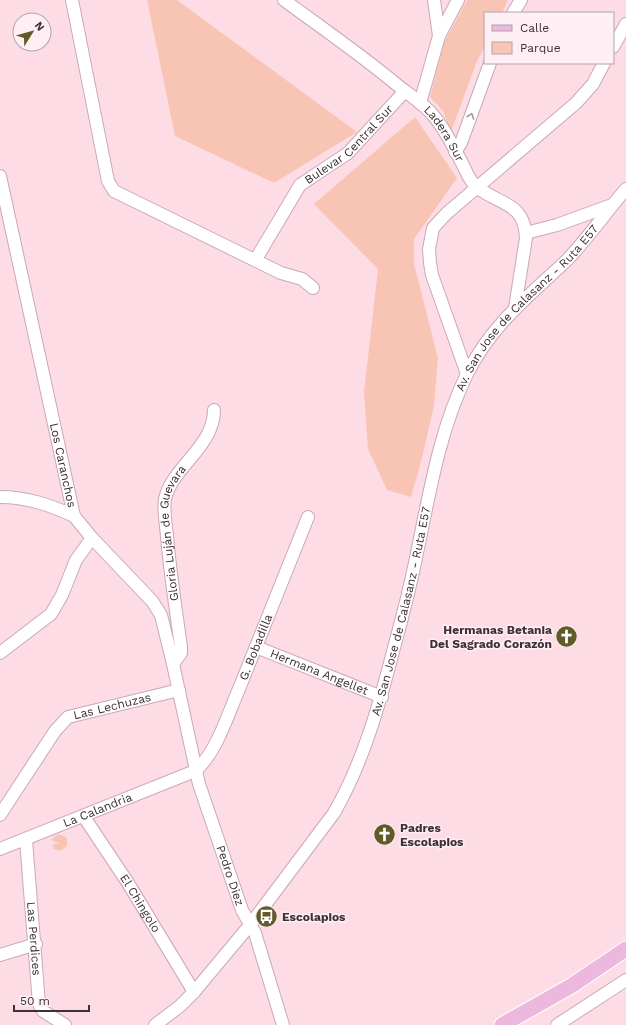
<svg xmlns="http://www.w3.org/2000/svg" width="626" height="1025" viewBox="0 0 626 1025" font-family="'Work Sans',sans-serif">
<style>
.green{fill:#f8c5b4}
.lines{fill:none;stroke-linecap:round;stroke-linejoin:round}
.minor-casing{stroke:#caa9b3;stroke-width:14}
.major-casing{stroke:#fff;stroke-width:17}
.minor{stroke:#fff;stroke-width:12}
.major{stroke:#ecb8dd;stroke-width:15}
.oneway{stroke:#9e989a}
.labels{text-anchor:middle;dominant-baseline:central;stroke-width:3;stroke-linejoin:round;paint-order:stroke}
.street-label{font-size:12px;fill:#3e3034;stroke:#fdeff3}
.poi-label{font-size:12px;font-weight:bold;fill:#3e3034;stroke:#fdeff3;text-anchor:start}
</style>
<rect width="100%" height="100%" fill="#fedce6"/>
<g class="green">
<path d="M147,0H177L357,132L274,183L175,136Z"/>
<path d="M467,0H508L502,13H485V46L477,61L451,132L443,111L430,97L444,43Z"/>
<path d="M415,117L457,178L414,239V264L438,358L434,406L420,466L411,497L387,490L368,449L364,392L378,269L314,204Z"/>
<path d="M58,834L66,837C69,845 67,848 60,851L54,849L52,845L59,843L51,840Z"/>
</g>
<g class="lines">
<defs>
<g id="minor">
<path d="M72,0L108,181L114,191L281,273L302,279L313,288"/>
<path id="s1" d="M284,0C322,28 360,54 396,84C408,94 423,103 433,115C446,130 455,150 464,167C467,174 471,183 477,187C499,205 525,202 526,238L515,308"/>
<path d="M434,0L439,36"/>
<path d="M513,13L521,0"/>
<path d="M613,47L626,24"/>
<path d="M420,103L439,36L458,0"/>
<path d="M455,152L461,143L490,63"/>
<path id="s2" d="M0,176L74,516L92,538L152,601L161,615L173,664L199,784L242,910L255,933L283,1025"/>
<path d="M526,233L557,225L612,205"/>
<path id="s3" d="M256,259L300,185L348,153L405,91"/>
<path d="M467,374L432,275L430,263L429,249L433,228L447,213L576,103L593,84L604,63"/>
<path d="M0,497C27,497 50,505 74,516"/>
<path id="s4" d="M256,647L382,697"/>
<path d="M0,653L51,614L62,595L76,560L92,538"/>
<path id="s5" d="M173,664L181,653V647C176,610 170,573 167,536C166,524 163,511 165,499C172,467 214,447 214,410"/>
<path id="s6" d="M0,815L55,731L68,717L179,690"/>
<path id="s7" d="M84,817L128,883L194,992"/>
<path id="s8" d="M26,840L39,1004L43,1011L65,1025"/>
<path id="s9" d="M0,849L195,771C216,754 228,714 239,689C262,632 285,574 308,517"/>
<path d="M0,955L36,944"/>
<path id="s10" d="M155,1025L180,1006L194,992L250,925L334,813C364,761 380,702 395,644C403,615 410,587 416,558C429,496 439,431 467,374C491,325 529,296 567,260C588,238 606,212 626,189"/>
<path d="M557,1025L626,980"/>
</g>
<path id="major" d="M502,1025L571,986L626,949"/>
</defs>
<use href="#minor" class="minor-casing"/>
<use href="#major" class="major-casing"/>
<use href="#minor" class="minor"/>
<use href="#major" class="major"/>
</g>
<defs><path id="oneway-chevron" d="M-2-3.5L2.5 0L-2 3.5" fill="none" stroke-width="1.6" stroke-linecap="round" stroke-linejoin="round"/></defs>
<use class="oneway" href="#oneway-chevron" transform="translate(471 116) rotate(-70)"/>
<defs>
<symbol id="church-disc" viewBox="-11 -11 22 22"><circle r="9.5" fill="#615b28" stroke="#fdeff3"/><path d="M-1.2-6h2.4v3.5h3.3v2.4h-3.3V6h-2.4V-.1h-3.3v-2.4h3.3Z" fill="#fff"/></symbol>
<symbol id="bus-disc" viewBox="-11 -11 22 22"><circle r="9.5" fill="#615b28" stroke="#fdeff3"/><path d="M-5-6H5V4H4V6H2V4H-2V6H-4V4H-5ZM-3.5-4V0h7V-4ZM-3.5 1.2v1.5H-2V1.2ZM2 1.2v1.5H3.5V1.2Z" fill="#fff"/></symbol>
</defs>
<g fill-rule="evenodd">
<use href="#church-disc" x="554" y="624" width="25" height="25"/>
<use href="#church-disc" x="372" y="822" width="25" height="25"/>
<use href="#bus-disc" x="254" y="904" width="25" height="25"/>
</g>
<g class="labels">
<g class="street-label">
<text stroke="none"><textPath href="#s1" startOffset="210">Ladera Sur</textPath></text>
<text stroke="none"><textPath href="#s3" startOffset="150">Bulevar Central Sur</textPath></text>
<text stroke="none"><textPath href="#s10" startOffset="828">Av. San Jose de Calasanz - Ruta E57</textPath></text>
<text stroke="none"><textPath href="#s2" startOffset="296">Los Caranchos</textPath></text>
<text stroke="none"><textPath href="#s5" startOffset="136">Gloria Luján de Guevara</textPath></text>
<text stroke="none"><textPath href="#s10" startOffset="492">Av. San Jose de Calasanz - Ruta E57</textPath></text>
<text stroke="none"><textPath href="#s9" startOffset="349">G. Bobadilla</textPath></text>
<text stroke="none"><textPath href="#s4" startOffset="68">Hermana Angellet</textPath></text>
<text stroke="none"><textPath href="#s6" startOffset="165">Las Lechuzas</textPath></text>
<text stroke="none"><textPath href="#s9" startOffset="105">La Calandria</textPath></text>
<text stroke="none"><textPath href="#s2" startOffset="750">Pedro Diez</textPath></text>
<text stroke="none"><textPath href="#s7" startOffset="103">El Chingolo</textPath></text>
<text stroke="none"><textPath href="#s8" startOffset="99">Las Perdices</textPath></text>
</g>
<g class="poi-label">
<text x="552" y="630" text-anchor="end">Hermanas Betania<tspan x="552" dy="14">Del Sagrado Corazón</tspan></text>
<text x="400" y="828">Padres<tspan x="400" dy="14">Escolapios</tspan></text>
<text x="282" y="917">Escolapios</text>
</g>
</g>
<rect x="484" y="12" width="130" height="52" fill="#fdeff3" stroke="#b1a3a7"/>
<rect x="492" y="25" width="20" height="6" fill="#ecb8dd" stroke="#b1a3a7"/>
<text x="520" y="32" font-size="12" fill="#3e3034">Calle</text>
<rect x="492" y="42" width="20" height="12" fill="#f8c5b4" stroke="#b1a3a7"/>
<text x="520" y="52" font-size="12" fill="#3e3034">Parque</text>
<g transform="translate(32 32) rotate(53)"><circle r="19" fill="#fdeff3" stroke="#b1a3a7"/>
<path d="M0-3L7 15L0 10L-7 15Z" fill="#615b28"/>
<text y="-6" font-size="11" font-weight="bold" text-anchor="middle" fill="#3e3034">N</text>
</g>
<path d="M14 1005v6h75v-6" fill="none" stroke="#3e3034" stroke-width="2"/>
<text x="20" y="1005" font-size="12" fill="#3e3034" stroke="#fdeff3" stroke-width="3" paint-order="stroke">50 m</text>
</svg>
